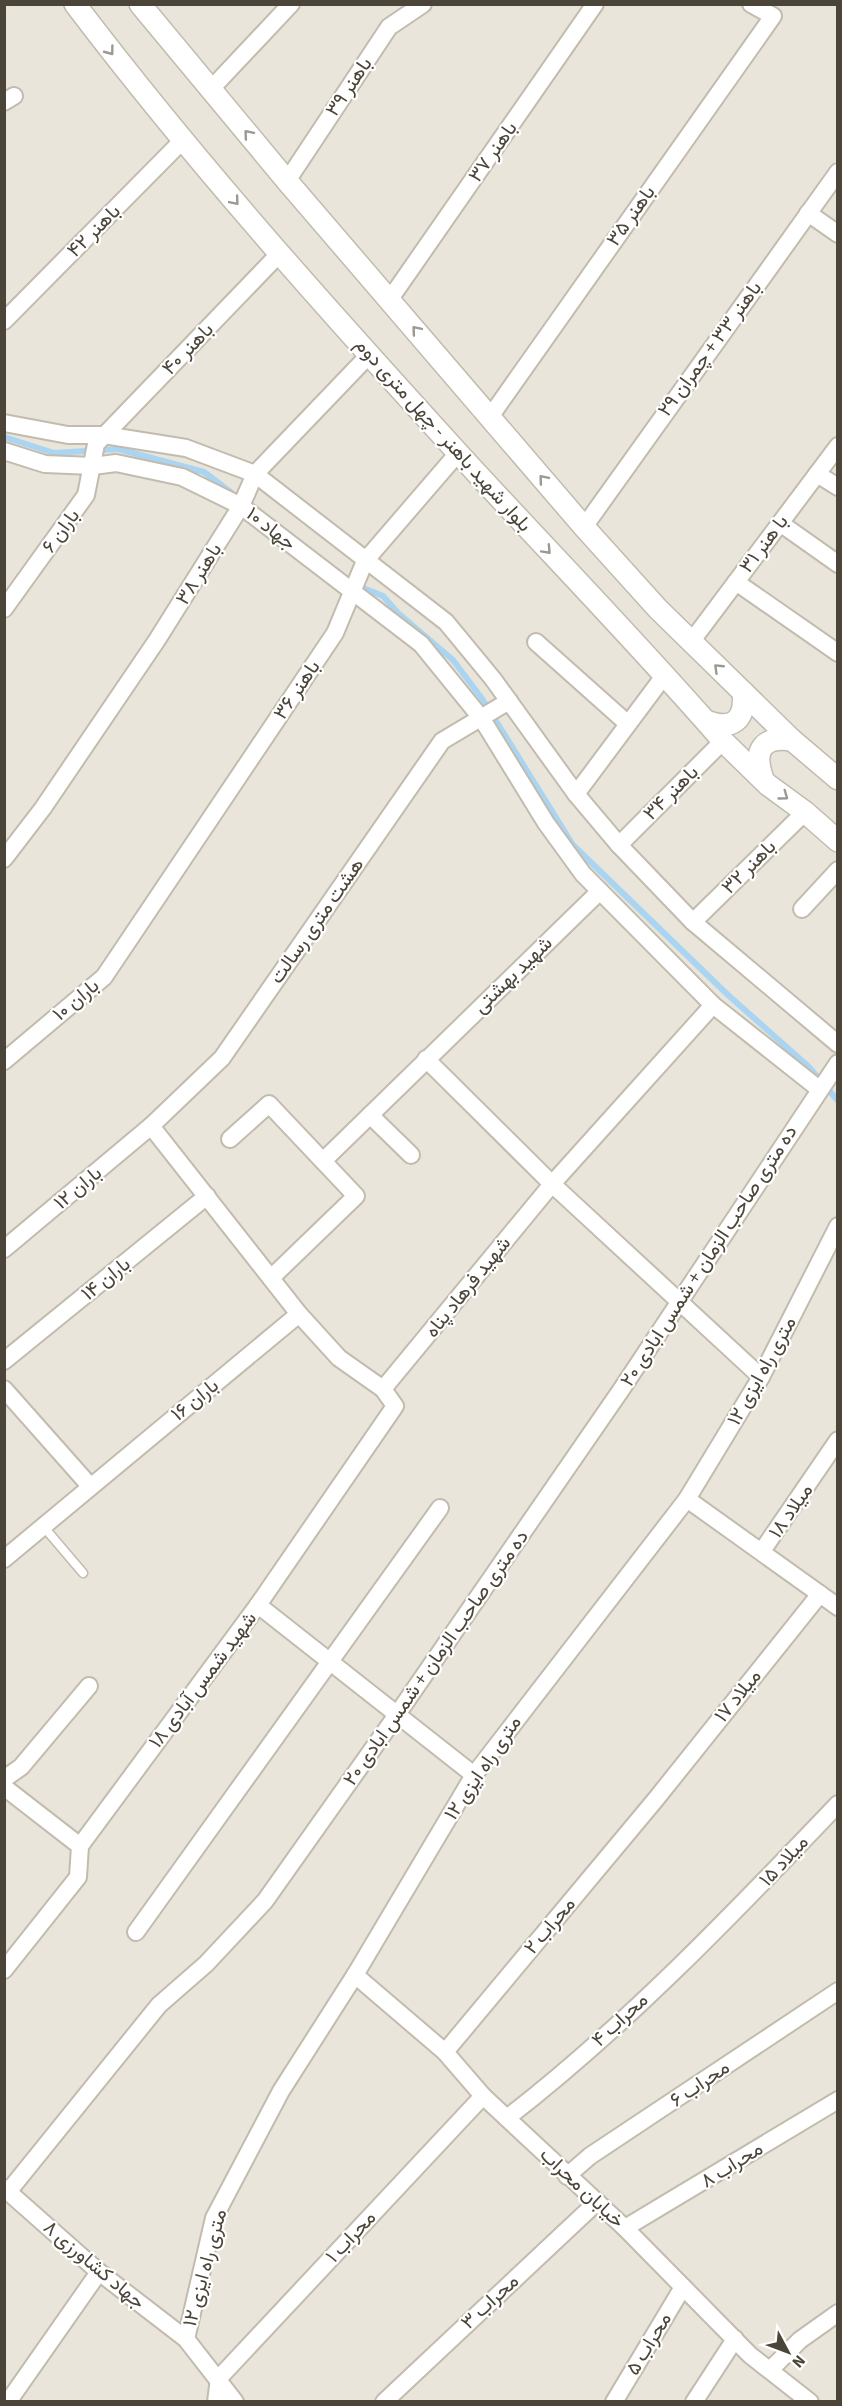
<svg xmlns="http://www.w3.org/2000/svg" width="842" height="2406" viewBox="0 0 842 2406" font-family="'Source Sans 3',Vazirmatn,sans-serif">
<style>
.residential{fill:#eae5da}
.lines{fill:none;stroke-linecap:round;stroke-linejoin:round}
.stream{stroke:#a9d4f2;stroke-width:6}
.service-casing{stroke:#c2bbae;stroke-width:11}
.minor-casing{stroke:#c2bbae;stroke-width:20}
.tertiary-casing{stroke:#c2bbae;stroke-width:24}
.service{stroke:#fff;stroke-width:8}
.minor{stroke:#fff;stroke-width:16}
.tertiary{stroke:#fff;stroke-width:21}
.oneway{stroke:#9c9892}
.labels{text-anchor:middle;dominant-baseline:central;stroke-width:4.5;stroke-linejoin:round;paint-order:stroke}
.street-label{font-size:20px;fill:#4b4439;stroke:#fff}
</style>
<rect width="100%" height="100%" fill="#f6f3ec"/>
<rect class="residential" x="5" y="5" width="832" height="2396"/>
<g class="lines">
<g class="stream">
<path d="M4,437L54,453L118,449L204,472L233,494"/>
<path d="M356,585L383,596L398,613L453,660L483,700L573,845L728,995L809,1067L838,1101"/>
</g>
<defs>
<path id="service" d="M43,1526L83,1573"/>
<g id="minor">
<path d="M211,89L291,4"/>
<path d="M4,102L14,96"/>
<path d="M287,181L389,27L423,4"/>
<path d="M808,213L838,234"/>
<path d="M390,299L595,4"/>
<path d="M4,321L183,140"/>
<path d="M490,417L773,16L751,4"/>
<path d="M4,423L68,435H104L186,448L255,474L446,622L493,679L576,794L619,845L693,922L838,1044"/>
<path d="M4,451L45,464L93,466L116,463L182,477L241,506L421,644L482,719L546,823L583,874L713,1005L819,1089"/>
<path d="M817,474L838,487"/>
<path d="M780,523L838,564"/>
<path d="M584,527L838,172"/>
<path d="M736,582L838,653"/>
<path d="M4,609L86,495L96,444L280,253"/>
<path d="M536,642L628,724"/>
<path d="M691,642L838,446"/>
<path d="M576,794L664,676"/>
<path d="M619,845L723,741"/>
<path d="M4,859L43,808L157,640L241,506L255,474L370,354"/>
<path d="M802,909L838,870"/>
<path d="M693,922L805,812"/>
<path d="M426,1059L552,1184L761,1377"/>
<path d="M4,1061L104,977L335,633L365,561L458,453"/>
<path d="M370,1115L411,1155"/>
<path d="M230,1139L269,1104L356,1196L271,1278"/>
<path d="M323,1161L600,891"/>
<path d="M4,1249L151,1126L222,1058L442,741L509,701"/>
<path d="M4,1361L207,1196"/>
<path d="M4,1389L90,1486"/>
<path d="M383,1389L552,1184L713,1005"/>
<path d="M687,1499L838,1607"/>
<path d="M762,1551L838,1440"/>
<path d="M4,1559L299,1314"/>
<path d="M258,1605L474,1775"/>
<path d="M4,1779L21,1767L89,1686"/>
<path d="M4,1787L80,1846"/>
<path d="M136,1932L440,1508"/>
<path d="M4,1970L78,1877L80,1846L258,1605L395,1406L383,1389L339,1358L299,1314L151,1126"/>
<path d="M355,1975L445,2052L483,2096L625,2228L750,2355L810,2402"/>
<path d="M445,2052L656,1799L820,1594"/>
<path d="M507,2118C626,2026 734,1913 838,1804"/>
<path d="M567,2176L590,2156L838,1991"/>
<path d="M4,2188L99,2272L186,2339L235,2402"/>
<path d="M8,2192L159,2005L206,1964L265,1901L396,1716L621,1390L838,1063"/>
<path d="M625,2228L838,2100"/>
<path d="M186,2339L214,2218L281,2091L355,1975L474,1775L687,1499L761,1377L838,1226"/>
<path d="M770,2370L800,2340L838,2313"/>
<path d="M219,2378L483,2096"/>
<path d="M8,2402L99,2272"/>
<path d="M216,2402L219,2378"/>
<path d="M384,2402L597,2202"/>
<path d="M614,2402L683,2287"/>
<path d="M694,2402L735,2339"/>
</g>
<g id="tertiary">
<path d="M75,4C194,161 327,309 459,454C547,550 638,643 723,741L768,785L805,812L838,841"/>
<path d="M140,4L287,181L584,527L658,609L792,740L838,779"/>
<path d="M706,721C733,731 746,720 743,692"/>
<path d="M762,776C753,749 764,736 792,740"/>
</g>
</defs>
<use href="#service" class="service-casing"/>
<use href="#minor" class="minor-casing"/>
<use href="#tertiary" class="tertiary-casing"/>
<use href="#service" class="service"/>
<use href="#minor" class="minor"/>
<use href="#tertiary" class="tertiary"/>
</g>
<defs><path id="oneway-chevron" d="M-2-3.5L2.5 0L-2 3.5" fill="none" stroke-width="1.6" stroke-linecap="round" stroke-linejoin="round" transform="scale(1.5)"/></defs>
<g class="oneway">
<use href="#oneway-chevron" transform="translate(110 51) rotate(53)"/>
<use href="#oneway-chevron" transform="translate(248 134) rotate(-130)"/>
<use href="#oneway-chevron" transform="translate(235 201) rotate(50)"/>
<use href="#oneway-chevron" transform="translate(416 330) rotate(-130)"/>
<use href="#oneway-chevron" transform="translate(543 479) rotate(-130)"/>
<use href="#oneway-chevron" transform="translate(547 550) rotate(47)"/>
<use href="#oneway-chevron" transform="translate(718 668) rotate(-136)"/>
<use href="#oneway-chevron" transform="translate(784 796) rotate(36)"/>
</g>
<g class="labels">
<g class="street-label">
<text transform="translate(349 87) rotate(-56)">باهنر ۳۹</text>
<text transform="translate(493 152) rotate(-55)">باهنر ۳۷</text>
<text transform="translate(631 216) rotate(-55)">باهنر ۳۵</text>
<text transform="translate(94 231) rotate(-45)">باهنر ۴۲</text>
<text transform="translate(188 349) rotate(-46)">باهنر ۴۰</text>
<text transform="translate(710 349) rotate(-54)">باهنر ۳۳ + چمران ۲۹</text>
<text transform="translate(443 435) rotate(48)">بلوار شهید باهنر - چهل متری دوم</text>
<text transform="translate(271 529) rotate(38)">جهاد ۱۰</text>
<text transform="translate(61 531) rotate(-54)">باران ۶</text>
<text transform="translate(764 544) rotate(-53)">با هنر ۳۱</text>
<text transform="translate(199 574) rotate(-58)">باهنر ۳۸</text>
<text transform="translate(297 690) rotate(-56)">باهنر ۳۶</text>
<text transform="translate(671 793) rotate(-45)">باهنر ۳۴</text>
<text transform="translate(749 867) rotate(-45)">باهنر ۳۲</text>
<text transform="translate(317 921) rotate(-55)">هشت متری رسالت</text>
<text transform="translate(513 975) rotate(-44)">شهید بهشتی</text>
<text transform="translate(76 1000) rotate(-40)">باران ۱۰</text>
<text transform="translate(78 1188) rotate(-40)">باران ۱۲</text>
<text transform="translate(709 1256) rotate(-57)">ده متری صاحب الزمان + شمس ابادی ۲۰</text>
<text transform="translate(106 1279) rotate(-39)">باران ۱۴</text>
<text transform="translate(468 1287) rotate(-51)">شهید فرهاد پناه</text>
<text transform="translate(762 1371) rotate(-61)">۱۲ متری راه ایزی</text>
<text transform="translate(195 1400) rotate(-39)">باران ۱۶</text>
<text transform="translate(791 1511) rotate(-55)">میلاد ۱۸</text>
<text transform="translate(436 1658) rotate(-55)">ده متری صاحب الزمان + شمس ابادی ۲۰</text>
<text transform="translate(203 1680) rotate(-53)">شهید شمس آبادی ۱۸</text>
<text transform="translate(738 1696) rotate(-51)">میلاد ۱۷</text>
<text transform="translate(483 1768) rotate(-56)">۱۲ متری راه ایزی</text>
<text transform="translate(784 1861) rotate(-47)">میلاد ۱۵</text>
<text transform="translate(550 1926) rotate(-50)">محراب ۲</text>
<text transform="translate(620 2020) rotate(-43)">محراب ۴</text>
<text transform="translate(700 2084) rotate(-34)">محراب ۶</text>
<text transform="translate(732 2165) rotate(-32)">محراب ۸</text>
<text transform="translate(582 2188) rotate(43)">خیابان محراب</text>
<text transform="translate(351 2237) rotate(-47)">محراب ۱</text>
<text transform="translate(94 2265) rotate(40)">جهاد کشاورزی ۸</text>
<text transform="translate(205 2268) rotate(-75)">۱۲ متری راه ایزی</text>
<text transform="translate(490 2302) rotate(-43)">محراب ۳</text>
<text transform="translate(649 2344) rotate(-59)">محراب ۵</text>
</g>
</g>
<rect width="842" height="2406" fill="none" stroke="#4b4439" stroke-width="12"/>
<g transform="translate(788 2352) rotate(131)" stroke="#ffffff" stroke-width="4.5" paint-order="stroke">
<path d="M0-4.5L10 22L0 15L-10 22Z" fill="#4b4439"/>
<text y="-9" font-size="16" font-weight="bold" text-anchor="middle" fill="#4b4439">N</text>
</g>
</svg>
